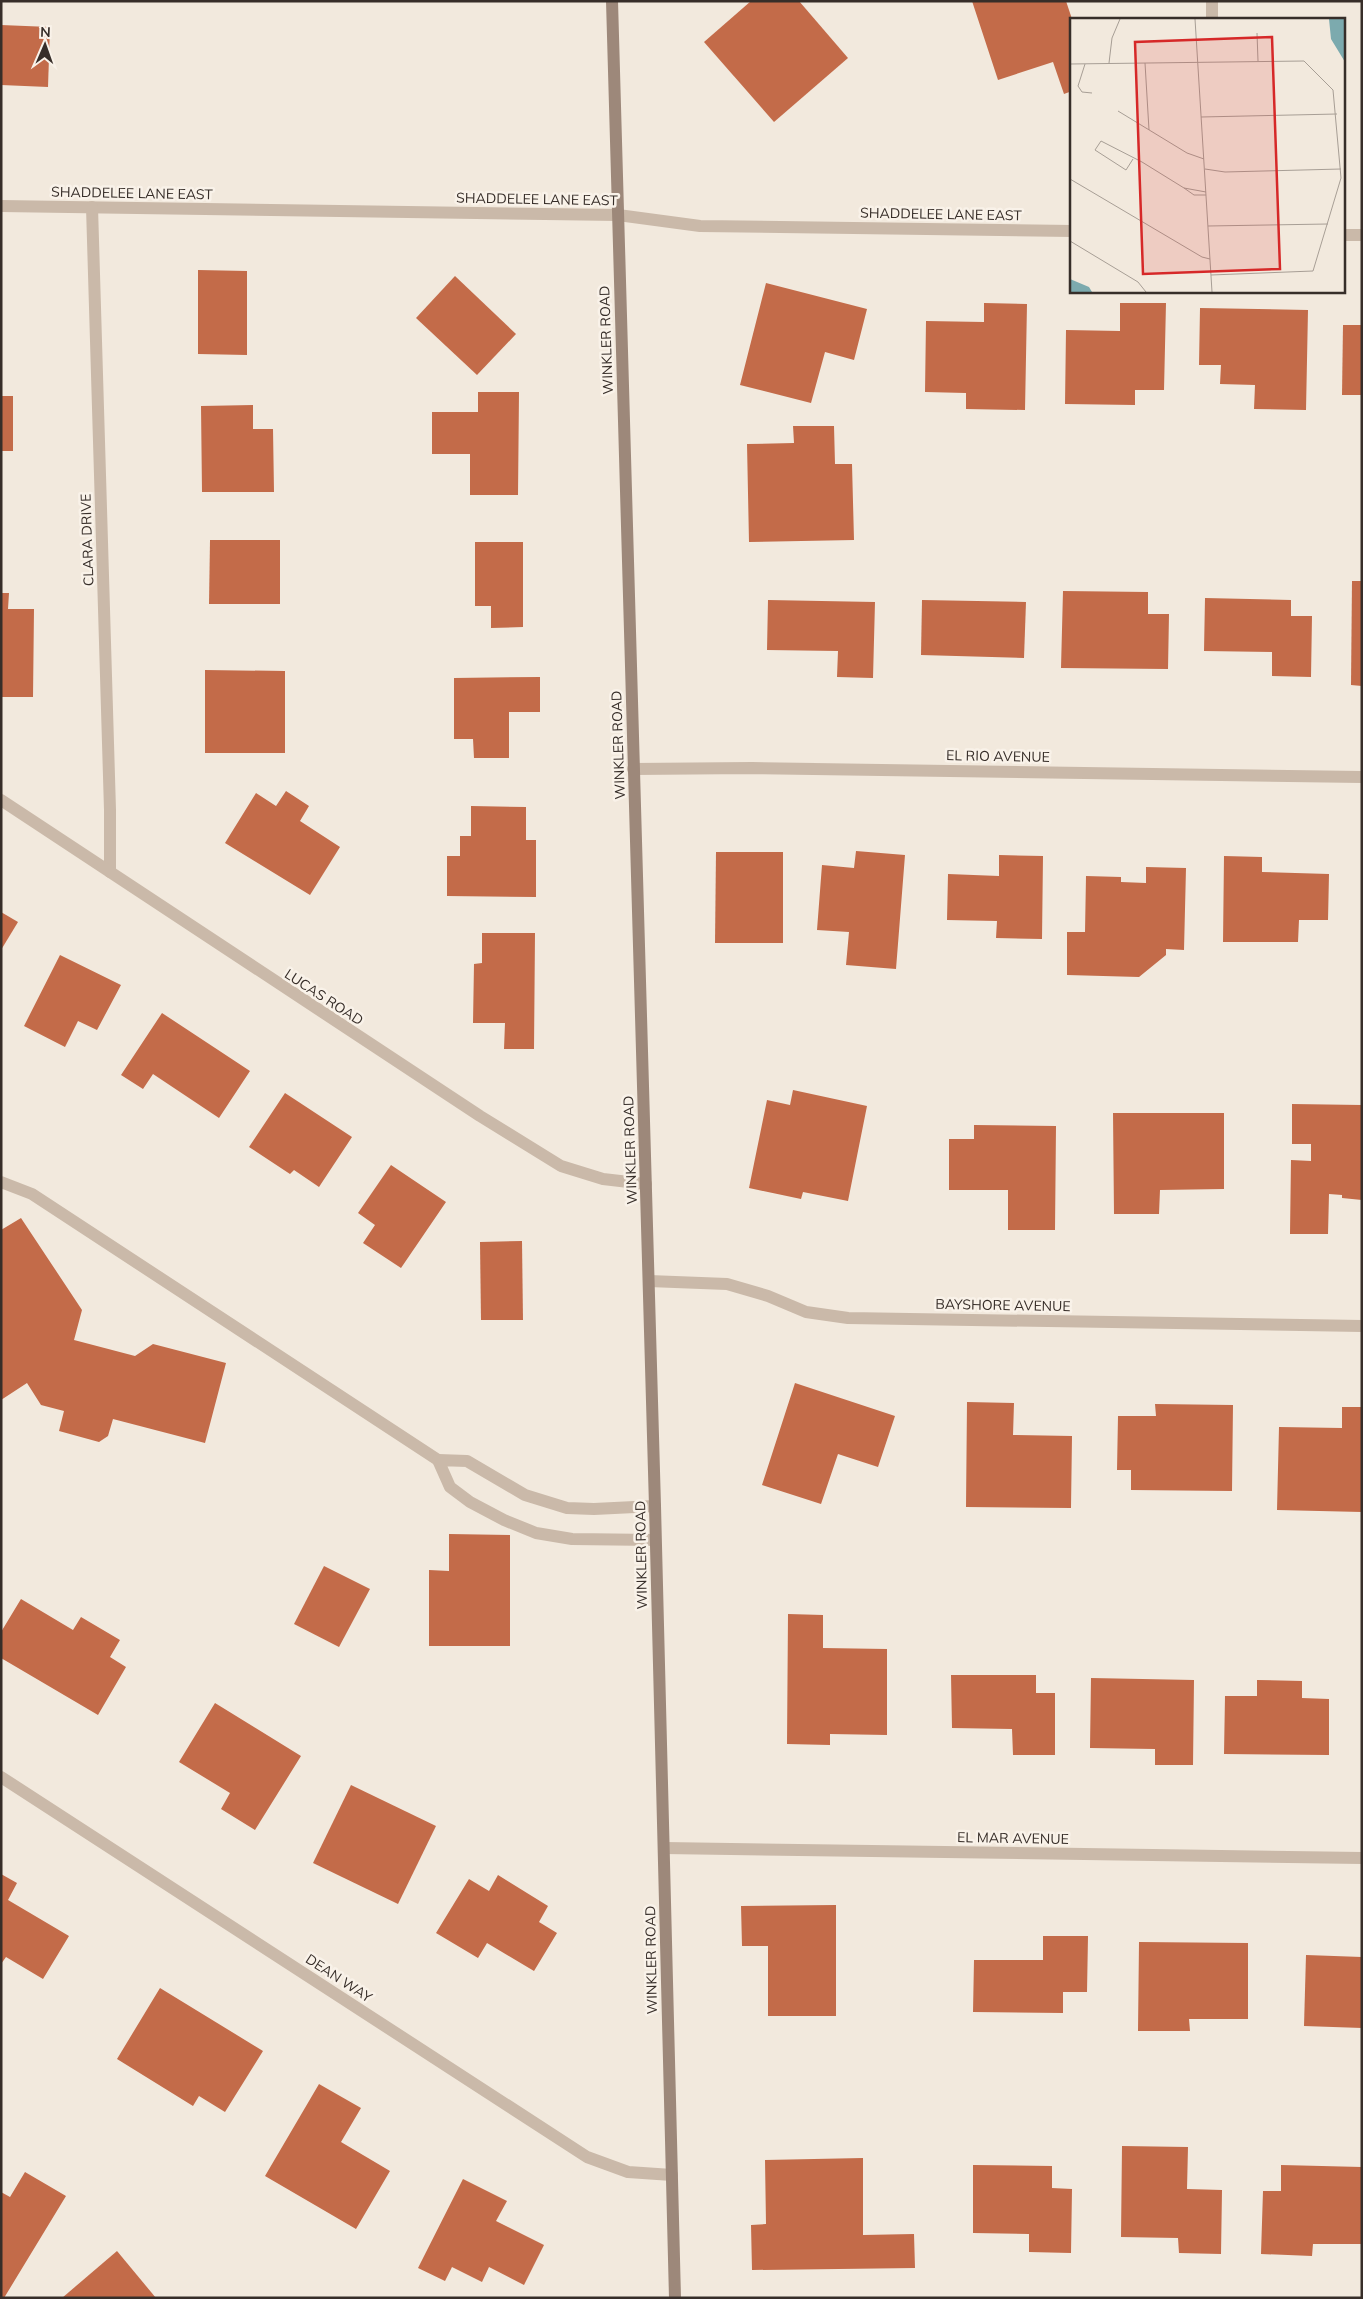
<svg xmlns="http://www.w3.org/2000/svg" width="1363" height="2299" viewBox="0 0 1363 2299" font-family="Mulish,sans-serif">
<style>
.building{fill:#c36b49}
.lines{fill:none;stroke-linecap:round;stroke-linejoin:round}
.lane{stroke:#cab9a9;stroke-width:12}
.street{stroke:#cab9a9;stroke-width:12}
.secondary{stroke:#9d887a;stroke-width:12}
.labels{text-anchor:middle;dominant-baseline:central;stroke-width:5;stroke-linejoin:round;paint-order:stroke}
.street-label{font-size:14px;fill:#372e29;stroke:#f9f2e9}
.inset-road{fill:none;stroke:#a79e95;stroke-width:1}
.view{fill:#d62828;fill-opacity:0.15;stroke:#d62828;stroke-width:2.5}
.inset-edge{fill:none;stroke:#372e29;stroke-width:2.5}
</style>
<rect width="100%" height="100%" fill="#f2e9dd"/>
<g class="building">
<path d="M751,1H799L848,58L774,122L704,42Z"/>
<path d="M972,1H1066L1072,19V91L1064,94L1053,62L998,80Z"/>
<path d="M1,25L50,27L48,87L1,85Z"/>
<path d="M198,270L247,271V355L198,354Z"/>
<path d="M455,276L516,334L477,375L416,318Z"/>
<path d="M766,283L867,309L854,360L825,352L811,403L740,385Z"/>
<path d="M984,303L1027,304L1025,410L966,409V393L925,392L926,321L984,322Z"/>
<path d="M1120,303H1166L1164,390H1135V405L1065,404L1066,330L1120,331Z"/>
<path d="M1200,308L1308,310L1306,410L1254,409L1255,385L1220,384L1221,365H1199Z"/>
<path d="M1343,325H1362V395H1342Z"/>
<path d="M478,392H519L518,495H470V454H432V412H478Z"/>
<rect x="1" y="396" width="12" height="55"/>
<path d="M253,405V429H273L274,492H202L201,406Z"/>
<path d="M793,426H834L835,464H852L854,540L749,542L747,444L794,443Z"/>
<path d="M210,540H280V604H209Z"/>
<path d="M475,542H523V627L491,628V606H475Z"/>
<path d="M1352,581H1362V686L1351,685Z"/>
<path d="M1063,591L1148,592V614H1169L1168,669L1061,668Z"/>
<path d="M1,593H9L8,609H34L33,697H1Z"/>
<path d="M1205,598L1291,600V616H1312L1311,677L1272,676V652L1204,651Z"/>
<path d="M768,600L875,602L873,678L837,677L838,651L767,650Z"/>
<path d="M922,600L1026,602L1024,658L921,655Z"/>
<path d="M205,670L285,671V753H205Z"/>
<path d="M540,677V712H509V758H474L473,739H454V678Z"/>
<path d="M286,791L309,806L300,821L340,847L310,895L225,843L256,793L276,806Z"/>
<path d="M471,806L526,807V840H536V897L447,896V856H460V836H471Z"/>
<path d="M856,851L905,855L896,969L846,965L849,932L817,930L822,865L854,868Z"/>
<path d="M716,852H783V943H715Z"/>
<path d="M999,855L1043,856L1042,939L996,938L997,921L947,920L948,874L999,876Z"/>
<path d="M1224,856L1262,857V872L1329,874L1328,920H1299L1298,942H1223Z"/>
<path d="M1146,867L1186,868L1184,950L1166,949V955L1139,977L1067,975V932H1085L1086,876L1121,877V882L1146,883Z"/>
<path d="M1,912L18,922L1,950Z"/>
<path d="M482,933H535L534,1049H504L505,1023H473L474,964L482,963Z"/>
<path d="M60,955L121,985L97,1030L78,1021L65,1047L24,1026Z"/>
<path d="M162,1013L250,1071L219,1118L153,1074L143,1089L121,1075Z"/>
<path d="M793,1090L867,1106L848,1201L803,1192L801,1199L749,1188L767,1100L790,1105Z"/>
<path d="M285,1093L352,1137L319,1187L294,1170L290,1174L249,1147Z"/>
<path d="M1292,1104L1362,1105V1200L1342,1198V1195L1329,1194L1328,1234H1290L1291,1160L1311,1161V1144H1292Z"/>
<path d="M1113,1113H1224V1189L1160,1190L1159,1214H1114Z"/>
<path d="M974,1125L1056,1126L1055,1230H1008V1190H949V1139H974Z"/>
<path d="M391,1165L446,1202L401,1268L363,1243L375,1225L358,1213Z"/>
<path d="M21,1218L82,1310L74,1340L135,1356L153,1344L226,1363L205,1443L113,1419L108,1436L99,1442L59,1431L64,1411L41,1405L27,1383L1,1400V1230Z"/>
<path d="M522,1241L523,1320H481L480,1242Z"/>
<path d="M795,1383L895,1416L878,1467L838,1454L821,1504L762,1485Z"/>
<path d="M967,1402L1014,1403L1013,1435L1072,1436L1071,1508L966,1507Z"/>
<path d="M1155,1404L1233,1405L1232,1491L1131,1490V1470H1117L1118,1416H1156Z"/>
<path d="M1342,1407H1362V1512L1277,1510L1279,1427L1342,1428Z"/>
<path d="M449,1534L510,1535V1646H429V1570L449,1571Z"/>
<path d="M324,1566L370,1589L339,1647L294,1624Z"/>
<path d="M21,1599L73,1630L81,1617L120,1640L110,1657L126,1667L98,1715L1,1658V1632Z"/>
<path d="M788,1614L823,1615V1648L887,1649V1735L830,1734V1745L787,1744Z"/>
<path d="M951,1675H1036V1693H1055V1755H1013L1012,1729L952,1728Z"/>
<path d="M1091,1678L1194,1680L1193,1765H1155V1749L1090,1748Z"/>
<path d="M1257,1680L1302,1681V1698L1329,1699V1755L1224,1754L1225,1696H1257Z"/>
<path d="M215,1703L301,1756L255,1830L221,1809L230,1793L179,1762Z"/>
<path d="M351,1785L436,1826L398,1904L313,1863Z"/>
<path d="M1,1874L17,1883L8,1900L69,1936L43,1979L6,1957L1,1964Z"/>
<path d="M498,1875L548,1906L539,1922L557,1933L534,1971L487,1943L478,1958L436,1933L469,1879L489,1891Z"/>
<path d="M836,1905V2016H768V1946H742L741,1906Z"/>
<path d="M1043,1936H1088L1087,1992H1063V2013L973,2012L974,1960H1043Z"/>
<path d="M1139,1942L1248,1943V2019H1189L1190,2031H1138Z"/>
<path d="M1306,1955L1362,1957V2028L1304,2026Z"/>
<path d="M160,1988L263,2051L225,2112L199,2096L193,2106L117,2059Z"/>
<path d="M319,2084L361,2108L341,2142L390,2171L356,2229L265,2176Z"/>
<path d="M1122,2146L1188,2147L1187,2189L1222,2190L1221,2254L1179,2253L1178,2238L1121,2237Z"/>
<path d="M863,2158V2235L914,2234L915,2268L752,2270L751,2225L766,2224L765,2160Z"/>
<path d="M973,2165L1052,2166V2188L1072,2189L1071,2253L1029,2252V2234L973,2233Z"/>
<path d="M1281,2165L1362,2167V2244H1313L1312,2256L1261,2254L1263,2191H1281Z"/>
<path d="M25,2172L66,2196L4,2298H1V2192L10,2197Z"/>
<path d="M463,2179L507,2201L496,2221L544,2245L524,2285L489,2267L482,2282L452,2267L445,2281L418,2268Z"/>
<path d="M117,2251L156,2298H62Z"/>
</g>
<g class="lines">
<g class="lane">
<path d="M1,1182L32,1194L438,1460"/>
<path d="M655,1506L594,1509L567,1508L525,1495L467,1461L438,1460L450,1487L470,1502L504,1520L536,1533L572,1539L655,1540"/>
</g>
<g class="street">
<path d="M1212,19V1"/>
<path d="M1,206L618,215L700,226L1072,231"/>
<path d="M92,207L110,810V872"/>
<path d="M1344,235H1362"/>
<path d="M633,769L752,768L1362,777"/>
<path d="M1,800L480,1116L561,1166L603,1179L646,1184"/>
<path d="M649,1281L727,1284L768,1296L806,1312L848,1318L1362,1326"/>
<path d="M1,1777L587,2157L628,2172L672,2175"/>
<path d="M664,1848L1362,1858"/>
</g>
<path class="secondary" d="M612,1L655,1506L675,2298"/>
</g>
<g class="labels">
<g class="street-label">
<text transform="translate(132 193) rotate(1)">SHADDELEE LANE EAST</text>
<text transform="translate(537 199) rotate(1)">SHADDELEE LANE EAST</text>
<text transform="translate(941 214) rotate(1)">SHADDELEE LANE EAST</text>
<text transform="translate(606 340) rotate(-92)">WINKLER ROAD</text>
<text transform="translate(87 540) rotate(-92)">CLARA DRIVE</text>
<text transform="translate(618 745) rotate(-92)">WINKLER ROAD</text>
<text transform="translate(998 756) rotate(1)">EL RIO AVENUE</text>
<text transform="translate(324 997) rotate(33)">LUCAS ROAD</text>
<text transform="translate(630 1150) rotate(-92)">WINKLER ROAD</text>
<text transform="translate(1003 1305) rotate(1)">BAYSHORE AVENUE</text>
<text transform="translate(641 1555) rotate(-91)">WINKLER ROAD</text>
<text transform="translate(1013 1838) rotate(1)">EL MAR AVENUE</text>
<text transform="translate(651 1960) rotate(-91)">WINKLER ROAD</text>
<text transform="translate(339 1978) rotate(33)">DEAN WAY</text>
</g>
</g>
<g transform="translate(1070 18)">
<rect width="275" height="275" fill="#f2e9dd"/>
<path d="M259,1H275V44L261,21ZM0,261L19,269L22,274H0Z" fill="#7caaae"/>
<path class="inset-road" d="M125,1L142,274M187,15L188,43M39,45L42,20L50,1M75,45L79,112M0,46L234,43L263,72L271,160L243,253L141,257M15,46L8,68L12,74L22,75M48,93L117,135L134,141M131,99L267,96M63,141L56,152L25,132L31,123L72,144L114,170M135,151L155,154L271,151M0,161L132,239L140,241M136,174L114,170L124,177H136M138,208L258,206M0,223L68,264L76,274"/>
<path class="view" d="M202,19L210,251L73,256L65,24Z"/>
<rect width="275" height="275" class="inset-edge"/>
</g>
<rect width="1363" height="2299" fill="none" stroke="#372e29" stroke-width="5"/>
<g transform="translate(45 45) rotate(2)" stroke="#f9f2e9" stroke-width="4" paint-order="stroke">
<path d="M0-4L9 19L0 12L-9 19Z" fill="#372e29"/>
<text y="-8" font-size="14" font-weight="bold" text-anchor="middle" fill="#372e29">N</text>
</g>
</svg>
